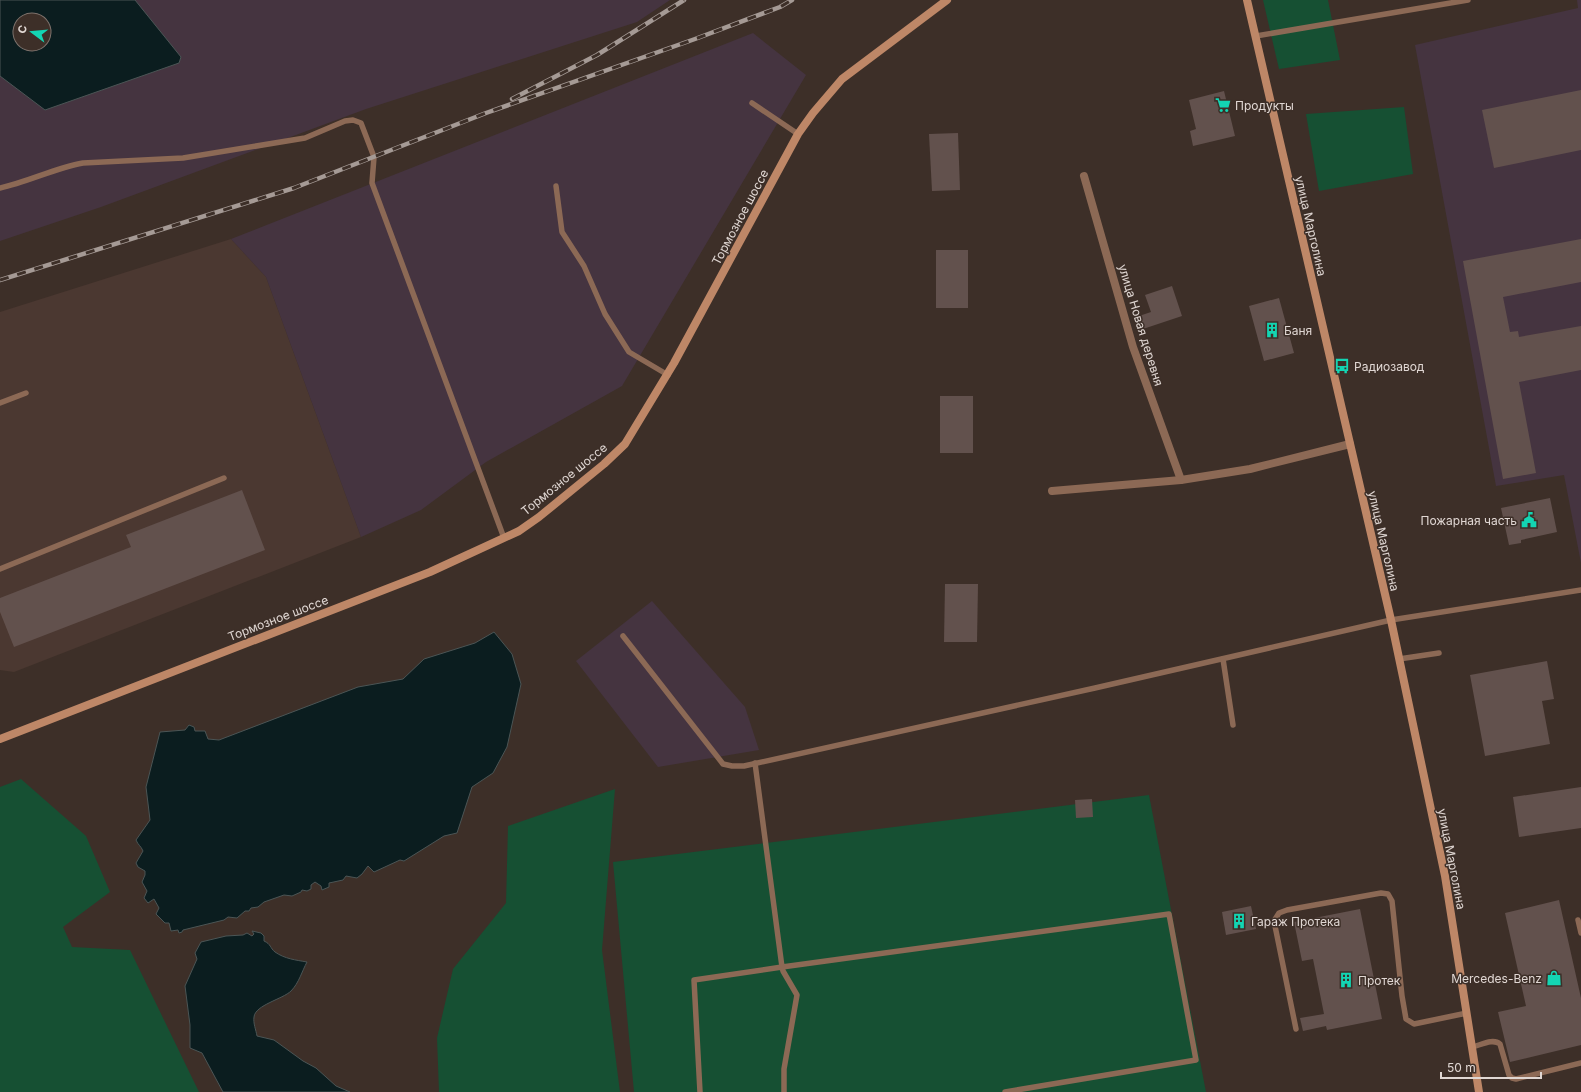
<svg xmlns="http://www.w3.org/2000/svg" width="1581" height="1092" viewBox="0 0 1581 1092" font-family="Inter,sans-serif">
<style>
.commercial{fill:#4b3831}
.industrial{fill:#453440;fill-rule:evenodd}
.green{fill:#165033}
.water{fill:#0b1d1f;stroke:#4b5555;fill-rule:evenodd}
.building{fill:#62514d}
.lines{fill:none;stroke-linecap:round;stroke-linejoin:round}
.lane{stroke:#8c6955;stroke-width:5.5}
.street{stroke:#8c6955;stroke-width:8}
.secondary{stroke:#be8767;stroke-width:8}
.rail-casing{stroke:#a59a95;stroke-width:4.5}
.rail{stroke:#3d2f28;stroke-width:3;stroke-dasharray:9;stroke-linecap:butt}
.labels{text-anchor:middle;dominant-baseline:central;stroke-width:3;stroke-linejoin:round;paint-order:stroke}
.poi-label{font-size:12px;fill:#e0d7d3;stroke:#3d2f28;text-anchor:start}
.street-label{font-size:12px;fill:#e0d7d3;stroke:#3d2f28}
</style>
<rect width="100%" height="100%" fill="#3d2f28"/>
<path class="commercial" d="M231,239L266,277L361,537L14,672L0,670V312Z"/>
<g class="industrial">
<path d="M0,0H670L637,22L366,109L101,207L0,241ZM20,20H44V44H20Z"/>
<path d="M1577,0H1581V563L1564,475L1496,486L1415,45L1578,8Z"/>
<path d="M753,33L806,75L622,386L486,462L421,510L361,537L266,277L231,239Z"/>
<path d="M652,601L745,707L759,750L658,767L576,661Z"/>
</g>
<g class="green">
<path d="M1263,0H1328L1340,60L1279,69Z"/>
<path d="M1404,107L1413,174L1319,191L1306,114Z"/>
<path d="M21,779L86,836L110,892L63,927L72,947L130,950L199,1092H0V787Z"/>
<path d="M615,789L602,950L620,1092H439L437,1038L453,969L506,903L508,826Z"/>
<path d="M1149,795L1206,1092H634L613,862Z"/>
</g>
<g class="water">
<path d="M0,0H135L181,57L179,63L45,110L0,76ZM20,20H44V44H20Z"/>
<path d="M494,632L512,654L521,684L507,747L493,773L472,787L457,833L444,836L404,861L400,860L374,872L368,866L362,874L357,878L346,876L343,880L329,883V887L322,890L321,886L315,882L311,885V889L307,891L302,890L301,892L292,896L284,895L264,902L258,907L251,908L249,911H245L237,918L228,917L224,920L183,930L182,932L179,933L178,930L171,931L169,923H165L156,914L159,908L154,899L148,903L144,898L147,891L142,882L145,875V871L138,867L136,863L143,851C141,846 138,845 136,840L150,820L146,787L160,732L185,730L189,725L194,727L195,731H205L208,739L219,740L358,687L403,679L424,659L475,643Z"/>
<path d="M252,931L261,933L264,936V941C271,944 270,948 275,952C285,959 296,960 307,962C302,971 299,983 291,991C283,999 255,1005 254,1017C253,1023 256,1030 257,1036L274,1040L303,1061L316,1068L336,1086L350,1092H223L202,1053L190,1048V1025L185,986L197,959L195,953L201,942L226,936L243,935L247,933L252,936L254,934Z"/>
</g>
<g class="building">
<path d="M1581,90V150L1494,168L1482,110Z"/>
<path d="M1224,91L1235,136L1193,146L1190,131L1196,129L1189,100Z"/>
<path d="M958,133L960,190L932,191L929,134Z"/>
<path d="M1581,239V282L1503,297L1510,332L1518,331L1519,337L1581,326V370L1519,382L1536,473L1503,479L1463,261Z"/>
<rect x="936" y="250" width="32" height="58"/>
<path d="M1172,286L1182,316L1140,330L1136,317L1151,312L1145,295Z"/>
<path d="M1279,298L1294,353L1264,361L1249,306Z"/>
<rect x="940" y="396" width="33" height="57"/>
<path d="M242,490L265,550L14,647L0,612V598L131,547L126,535Z"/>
<path d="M1550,498L1557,532L1521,540V543L1509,545L1501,508Z"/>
<path d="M945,584H978L977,642H944Z"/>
<path d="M1547,661L1554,699L1542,701L1550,744L1485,756L1470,675Z"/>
<path d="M1581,787V828L1519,837L1513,797Z"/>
<path d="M1092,799L1093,817L1076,818L1075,800Z"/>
<path d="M1559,900L1581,998V1045L1510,1062L1498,1012L1526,1006L1505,913Z"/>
<path d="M1251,906L1256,929L1226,935L1222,912Z"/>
<path d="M1360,909L1382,1019L1327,1030L1326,1026L1303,1031L1300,1018L1324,1014L1313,959L1302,961L1294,922Z"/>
</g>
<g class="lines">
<g class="lane">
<path d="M1256,36L1468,0"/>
<path d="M752,103L798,134"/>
<path d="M556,186L562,232L584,266L605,314L629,352L668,375"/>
<path d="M0,188C28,182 55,168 83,163L183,158L305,138L345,121L353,120L361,123L374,157L372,183L504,538"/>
<path d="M0,403L26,393"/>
<path d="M0,569L224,478"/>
<path d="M623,636L723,764L732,766H744L1095,688L1391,620L1581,590"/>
<path d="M1223,659L1233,725"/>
<path d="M1399,659L1439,653"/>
<path d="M755,763L782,967L1169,914L1196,1060L1005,1092"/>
<path d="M1578,920L1581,933"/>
<path d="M1296,1029L1274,921L1279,913L1287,910L1381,893L1388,894L1392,901L1402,996L1406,1019L1414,1024L1467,1013"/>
<path d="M1472,1047C1481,1045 1493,1038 1500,1044L1509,1075L1512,1078L1516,1079L1581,1063"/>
<path d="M700,1092L694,980L782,967L783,971L797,995L784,1069V1092"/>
</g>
<g class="street">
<path d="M1084,176L1133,347L1181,480"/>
<path d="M1052,491L1181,480L1250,469L1350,444"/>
</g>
<g class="secondary">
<path d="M1247,0L1391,620L1445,876L1479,1092"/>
<path d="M0,739L430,572L519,531L539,517L604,464L625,444L674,363L798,134L813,113L842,79L947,0"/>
</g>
<defs>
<g id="rail">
<path d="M512,99L597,55L684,0"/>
<path d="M0,280L294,188L486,113L695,39L780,7L792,0"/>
</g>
</defs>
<use href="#rail" class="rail-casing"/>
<use href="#rail" class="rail"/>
</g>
<defs>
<symbol id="supermarket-bare" viewBox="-9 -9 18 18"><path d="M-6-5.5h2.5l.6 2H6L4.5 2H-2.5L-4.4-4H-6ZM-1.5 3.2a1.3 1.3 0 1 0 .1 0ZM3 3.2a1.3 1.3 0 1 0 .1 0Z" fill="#13d5b3" stroke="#3d2f28" stroke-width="2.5" paint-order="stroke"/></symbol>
<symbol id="building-bare" viewBox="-9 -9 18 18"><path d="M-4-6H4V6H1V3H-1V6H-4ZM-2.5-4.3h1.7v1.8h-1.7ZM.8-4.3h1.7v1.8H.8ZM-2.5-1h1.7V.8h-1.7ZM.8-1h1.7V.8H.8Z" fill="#13d5b3" stroke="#3d2f28" stroke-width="2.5" paint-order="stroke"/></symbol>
<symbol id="bus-bare" viewBox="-9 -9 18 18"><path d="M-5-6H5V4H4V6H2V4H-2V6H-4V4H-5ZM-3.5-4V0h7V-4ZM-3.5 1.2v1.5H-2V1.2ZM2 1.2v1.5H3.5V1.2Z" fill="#13d5b3" stroke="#3d2f28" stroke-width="2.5" paint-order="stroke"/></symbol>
<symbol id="civic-bare" viewBox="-9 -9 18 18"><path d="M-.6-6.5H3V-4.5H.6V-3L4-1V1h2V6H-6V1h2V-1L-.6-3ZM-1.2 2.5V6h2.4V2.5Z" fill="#13d5b3" stroke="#3d2f28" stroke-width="2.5" paint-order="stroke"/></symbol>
<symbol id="shop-bare" viewBox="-9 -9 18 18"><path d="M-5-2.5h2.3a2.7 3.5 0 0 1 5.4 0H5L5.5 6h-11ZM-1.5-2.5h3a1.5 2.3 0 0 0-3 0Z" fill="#13d5b3" stroke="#3d2f28" stroke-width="2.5" paint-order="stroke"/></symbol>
</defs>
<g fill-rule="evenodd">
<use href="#supermarket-bare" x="1212" y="94" width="22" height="22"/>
<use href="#building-bare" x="1261" y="319" width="22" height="22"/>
<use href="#bus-bare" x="1331" y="355" width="22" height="22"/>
<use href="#civic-bare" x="1518" y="509" width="22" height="22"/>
<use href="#building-bare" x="1228" y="910" width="22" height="22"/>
<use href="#shop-bare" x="1543" y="967" width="22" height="22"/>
<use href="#building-bare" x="1335" y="969" width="22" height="22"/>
</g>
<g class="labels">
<g class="poi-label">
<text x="1235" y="105">Продукты</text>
<text x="1284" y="330">Баня</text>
<text x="1354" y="366">Радиозавод</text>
<text x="1517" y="520" text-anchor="end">Пожарная часть</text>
<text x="1251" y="921">Гараж Протека</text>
<text x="1542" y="978" text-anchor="end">Mercedes-Benz</text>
<text x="1358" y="980">Протек</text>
</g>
<g class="street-label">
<text transform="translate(740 217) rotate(-62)">Тормозное шоссе</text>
<text transform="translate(1311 226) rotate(77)">улица Марголина</text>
<text transform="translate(1141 325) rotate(73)">улица Новая деревня</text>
<text transform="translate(564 479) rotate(-39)">Тормозное шоссе</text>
<text transform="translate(1384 541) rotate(77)">улица Марголина</text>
<text transform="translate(278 618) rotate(-21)">Тормозное шоссе</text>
<text transform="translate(1452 859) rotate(79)">улица Марголина</text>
</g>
</g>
<g transform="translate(32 32) rotate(286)"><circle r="19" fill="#3d2f28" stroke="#7e726c"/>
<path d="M0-3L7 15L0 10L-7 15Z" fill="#13d5b3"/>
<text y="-6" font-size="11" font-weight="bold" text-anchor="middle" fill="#e0d7d3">С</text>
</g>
<path d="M1441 1072v6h100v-6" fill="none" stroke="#e0d7d3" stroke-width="2"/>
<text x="1447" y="1072" font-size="12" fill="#e0d7d3" stroke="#3d2f28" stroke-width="3" paint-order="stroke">50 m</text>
</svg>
